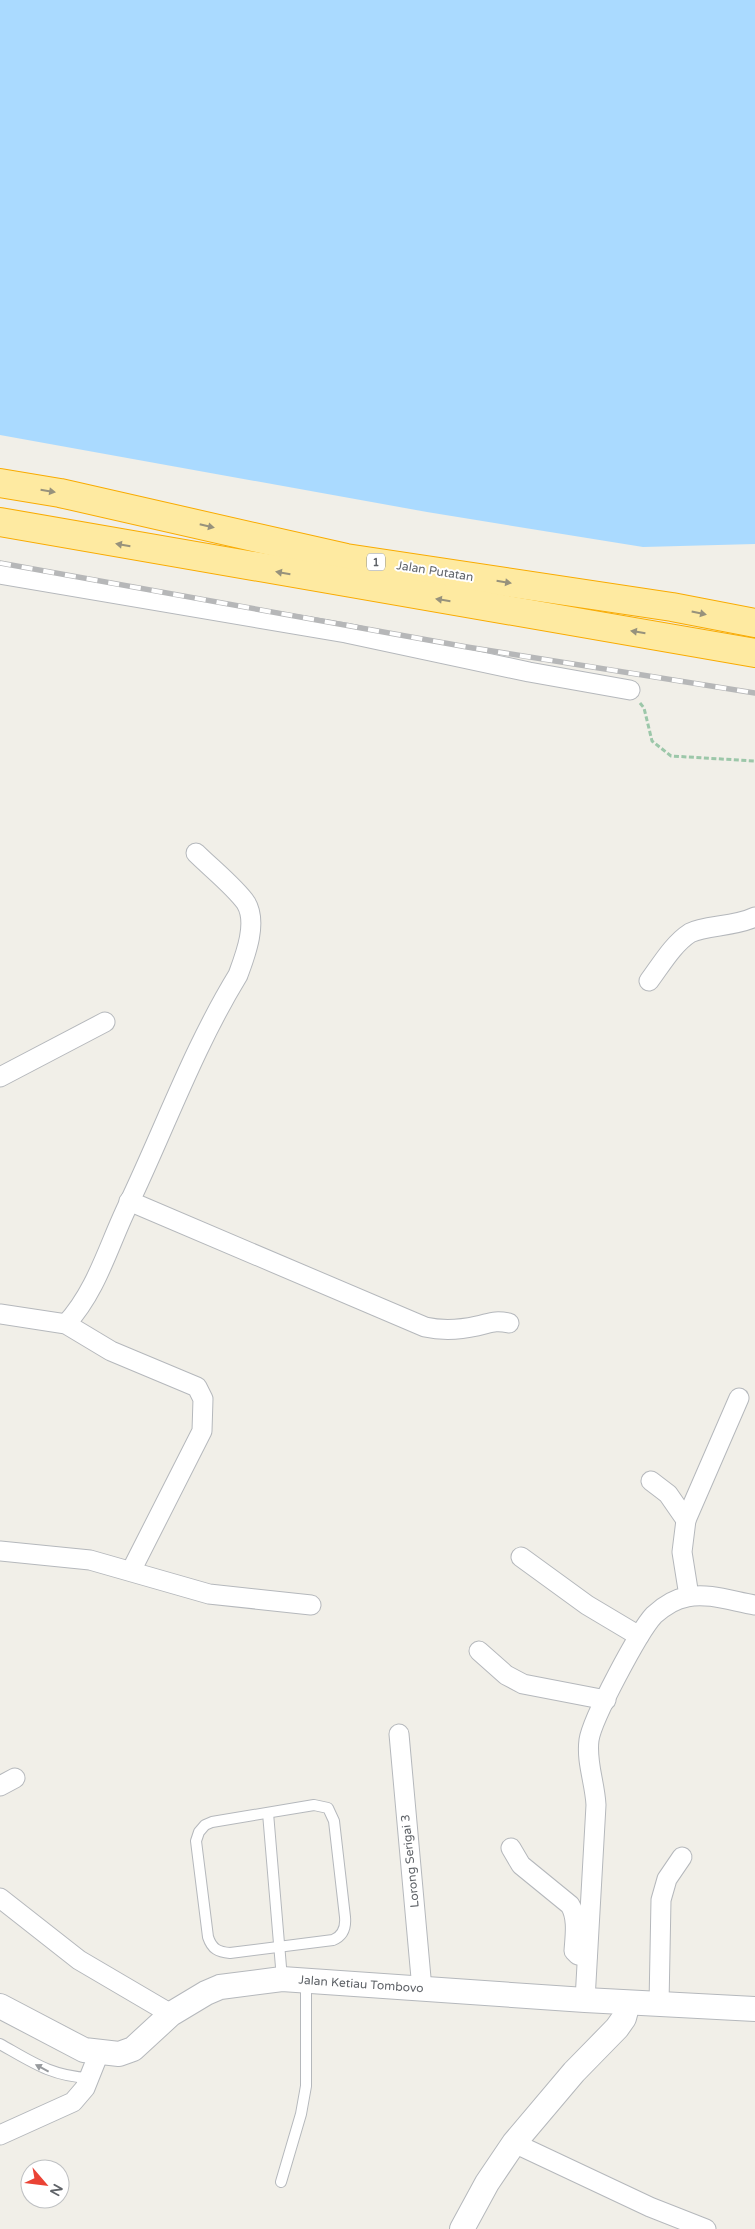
<svg xmlns="http://www.w3.org/2000/svg" width="755" height="2229" viewBox="0 0 755 2229" font-family="'Varela Round',sans-serif">
<style>
.water{fill:#aadaff}
.lines{fill:none;stroke-linecap:round;stroke-linejoin:round}
.service-casing{stroke:#b5b8bc;stroke-width:12}
.minor-casing{stroke:#b5b8bc;stroke-width:21}
.tertiary-casing{stroke:#b5b8bc;stroke-width:26}
.trunk-casing{stroke:#f9ab00;stroke-width:30}
.path{stroke:#9cc7a9;stroke-width:3;stroke-dasharray:5 2.5;stroke-linecap:butt}
.service{stroke:#fff;stroke-width:10}
.minor{stroke:#fff;stroke-width:19}
.tertiary{stroke:#fff;stroke-width:24}
.trunk{stroke:#feeaa1;stroke-width:28}
.rail-casing{stroke:#b6b7b8;stroke-width:5.5}
.rail{stroke:#fff;stroke-width:4;stroke-dasharray:11;stroke-linecap:butt}
.oneway{fill:#97927c}
.oneway2{fill:#979a9d}
.labels{text-anchor:middle;dominant-baseline:central;stroke-width:4;stroke-linejoin:round;paint-order:stroke}
.shield{fill:#fff;stroke:#8f9295;stroke-width:1}
.shield-label{font-size:11px;font-weight:bold;fill:#5f6368}
.street-label{font-size:12px;fill:#5f6368;stroke:#fff}
</style>
<rect width="100%" height="100%" fill="#f1efe8"/>
<path class="water" d="M0,0H755V544L643,547L427,512L0,435Z"/>
<g class="lines">
<defs>
<g id="service">
<path d="M314,1805L328,1808L334,1821L345,1917C346,1928 343,1936 333,1940L230,1953C218,1952 212,1949 208,1937L196,1841L199,1832L205,1825L212,1822Z"/>
<path d="M268,1813L282,1979"/>
<path d="M0,2044C32,2062 51,2076 89,2078"/>
<path d="M281,2182L301,2114L306,2086V1980"/>
</g>
<g id="minor">
<path d="M0,574L346,633L529,672L630,690"/>
<path d="M649,981C661,965 673,944 690,933C705,925 735,927 755,917"/>
<path d="M0,1077L105,1022"/>
<path d="M129,1201L425,1327C443,1331 459,1330 477,1326C491,1323 494,1320 509,1323"/>
<path d="M0,1314L66,1324L111,1351L197,1387L203,1399L202,1431L131,1571"/>
<path d="M66,1324C98,1289 109,1243 130,1201C166,1125 194,1047 238,975C245,956 258,923 246,903C236,888 210,867 196,853"/>
<path d="M651,1481L668,1494L686,1520L682,1552L689,1596"/>
<path d="M686,1520L739,1398"/>
<path d="M0,1551L90,1560L209,1594L311,1605"/>
<path d="M521,1557L587,1605L639,1636"/>
<path d="M479,1651L506,1675L523,1684L606,1700"/>
<path d="M399,1734L422,1989"/>
<path d="M0,1786L15,1778"/>
<path d="M511,1848L521,1865L570,1905C578,1918 575,1936 574,1951L578,1955L587,1957"/>
<path d="M0,1898L79,1960L171,2014"/>
<path d="M585,2000L596,1805C595,1783 586,1762 589,1740C592,1719 639,1631 654,1615C664,1606 674,1599 687,1597C708,1592 735,1602 755,1605"/>
<path d="M659,2004L661,1900L667,1879L682,1857"/>
<path d="M0,2135L73,2102L85,2088L99,2053"/>
<path d="M514,2143L650,2207L706,2229"/>
</g>
<g id="tertiary">
<path d="M0,2006L84,2050L119,2054L133,2049L171,2014L206,1993L220,1987L282,1979L585,2000L755,2009"/>
<path d="M462,2229L487,2183L514,2143L574,2072L617,2028L624,2018L628,2003"/>
</g>
<g id="trunk">
<path d="M0,483L60,493L346,558L672,607L755,623"/>
<path d="M0,522L755,653"/>
</g>
</defs>
<use href="#service" class="service-casing"/>
<use href="#minor" class="minor-casing"/>
<use href="#tertiary" class="tertiary-casing"/>
<use href="#trunk" class="trunk-casing"/>
<path class="path" d="M640,703L644,708L652,741L671,756L755,761"/>
<use href="#service" class="service"/>
<use href="#minor" class="minor"/>
<use href="#tertiary" class="tertiary"/>
<use href="#trunk" class="trunk"/>
<defs>
<path id="rail" d="M0,563L467,647L755,693"/>
</defs>
<use href="#rail" class="rail-casing"/>
<use href="#rail" class="rail"/>
</g>
<defs><path id="oneway-solid" d="M-6-.8H1V-3.2L6.5 0L1 3.2V.8H-6Z" transform="scale(1.25)"/></defs>
<g class="oneway">
<use href="#oneway-solid" transform="translate(48 491) rotate(9)"/>
<use href="#oneway-solid" transform="translate(207 526) rotate(13)"/>
<use href="#oneway-solid" transform="translate(123 545) rotate(-170)"/>
<use href="#oneway-solid" transform="translate(283 573) rotate(-170)"/>
<use href="#oneway-solid" transform="translate(504 582) rotate(9)"/>
<use href="#oneway-solid" transform="translate(443 600) rotate(-171)"/>
<use href="#oneway-solid" transform="translate(699 613) rotate(12)"/>
<use href="#oneway-solid" transform="translate(638 632) rotate(-171)"/>
</g>
<use class="oneway2" href="#oneway-solid" transform="translate(42 2068) rotate(-152)"/>
<g class="labels">
<rect class="shield" x="367" y="553.5" width="18" height="17" rx="4"/>
<g class="shield-label">
<text x="376" y="562">1</text>
</g>
<g class="street-label">
<text transform="translate(435 571) rotate(9)">Jalan Putatan</text>
<text transform="translate(410 1861) rotate(-96)">Lorong Serigai 3</text>
<text transform="translate(361 1984) rotate(4)">Jalan Ketiau Tombovo</text>
</g>
</g>
<g transform="translate(45 2184) rotate(118)"><circle r="24" fill="#ffffff" stroke="#bfc1c3"/>
<path d="M0-4L9 19L0 12L-9 19Z" fill="#ea4335"/>
<text y="-8" font-size="14" font-weight="bold" text-anchor="middle" fill="#5f6368">N</text>
</g>
</svg>
